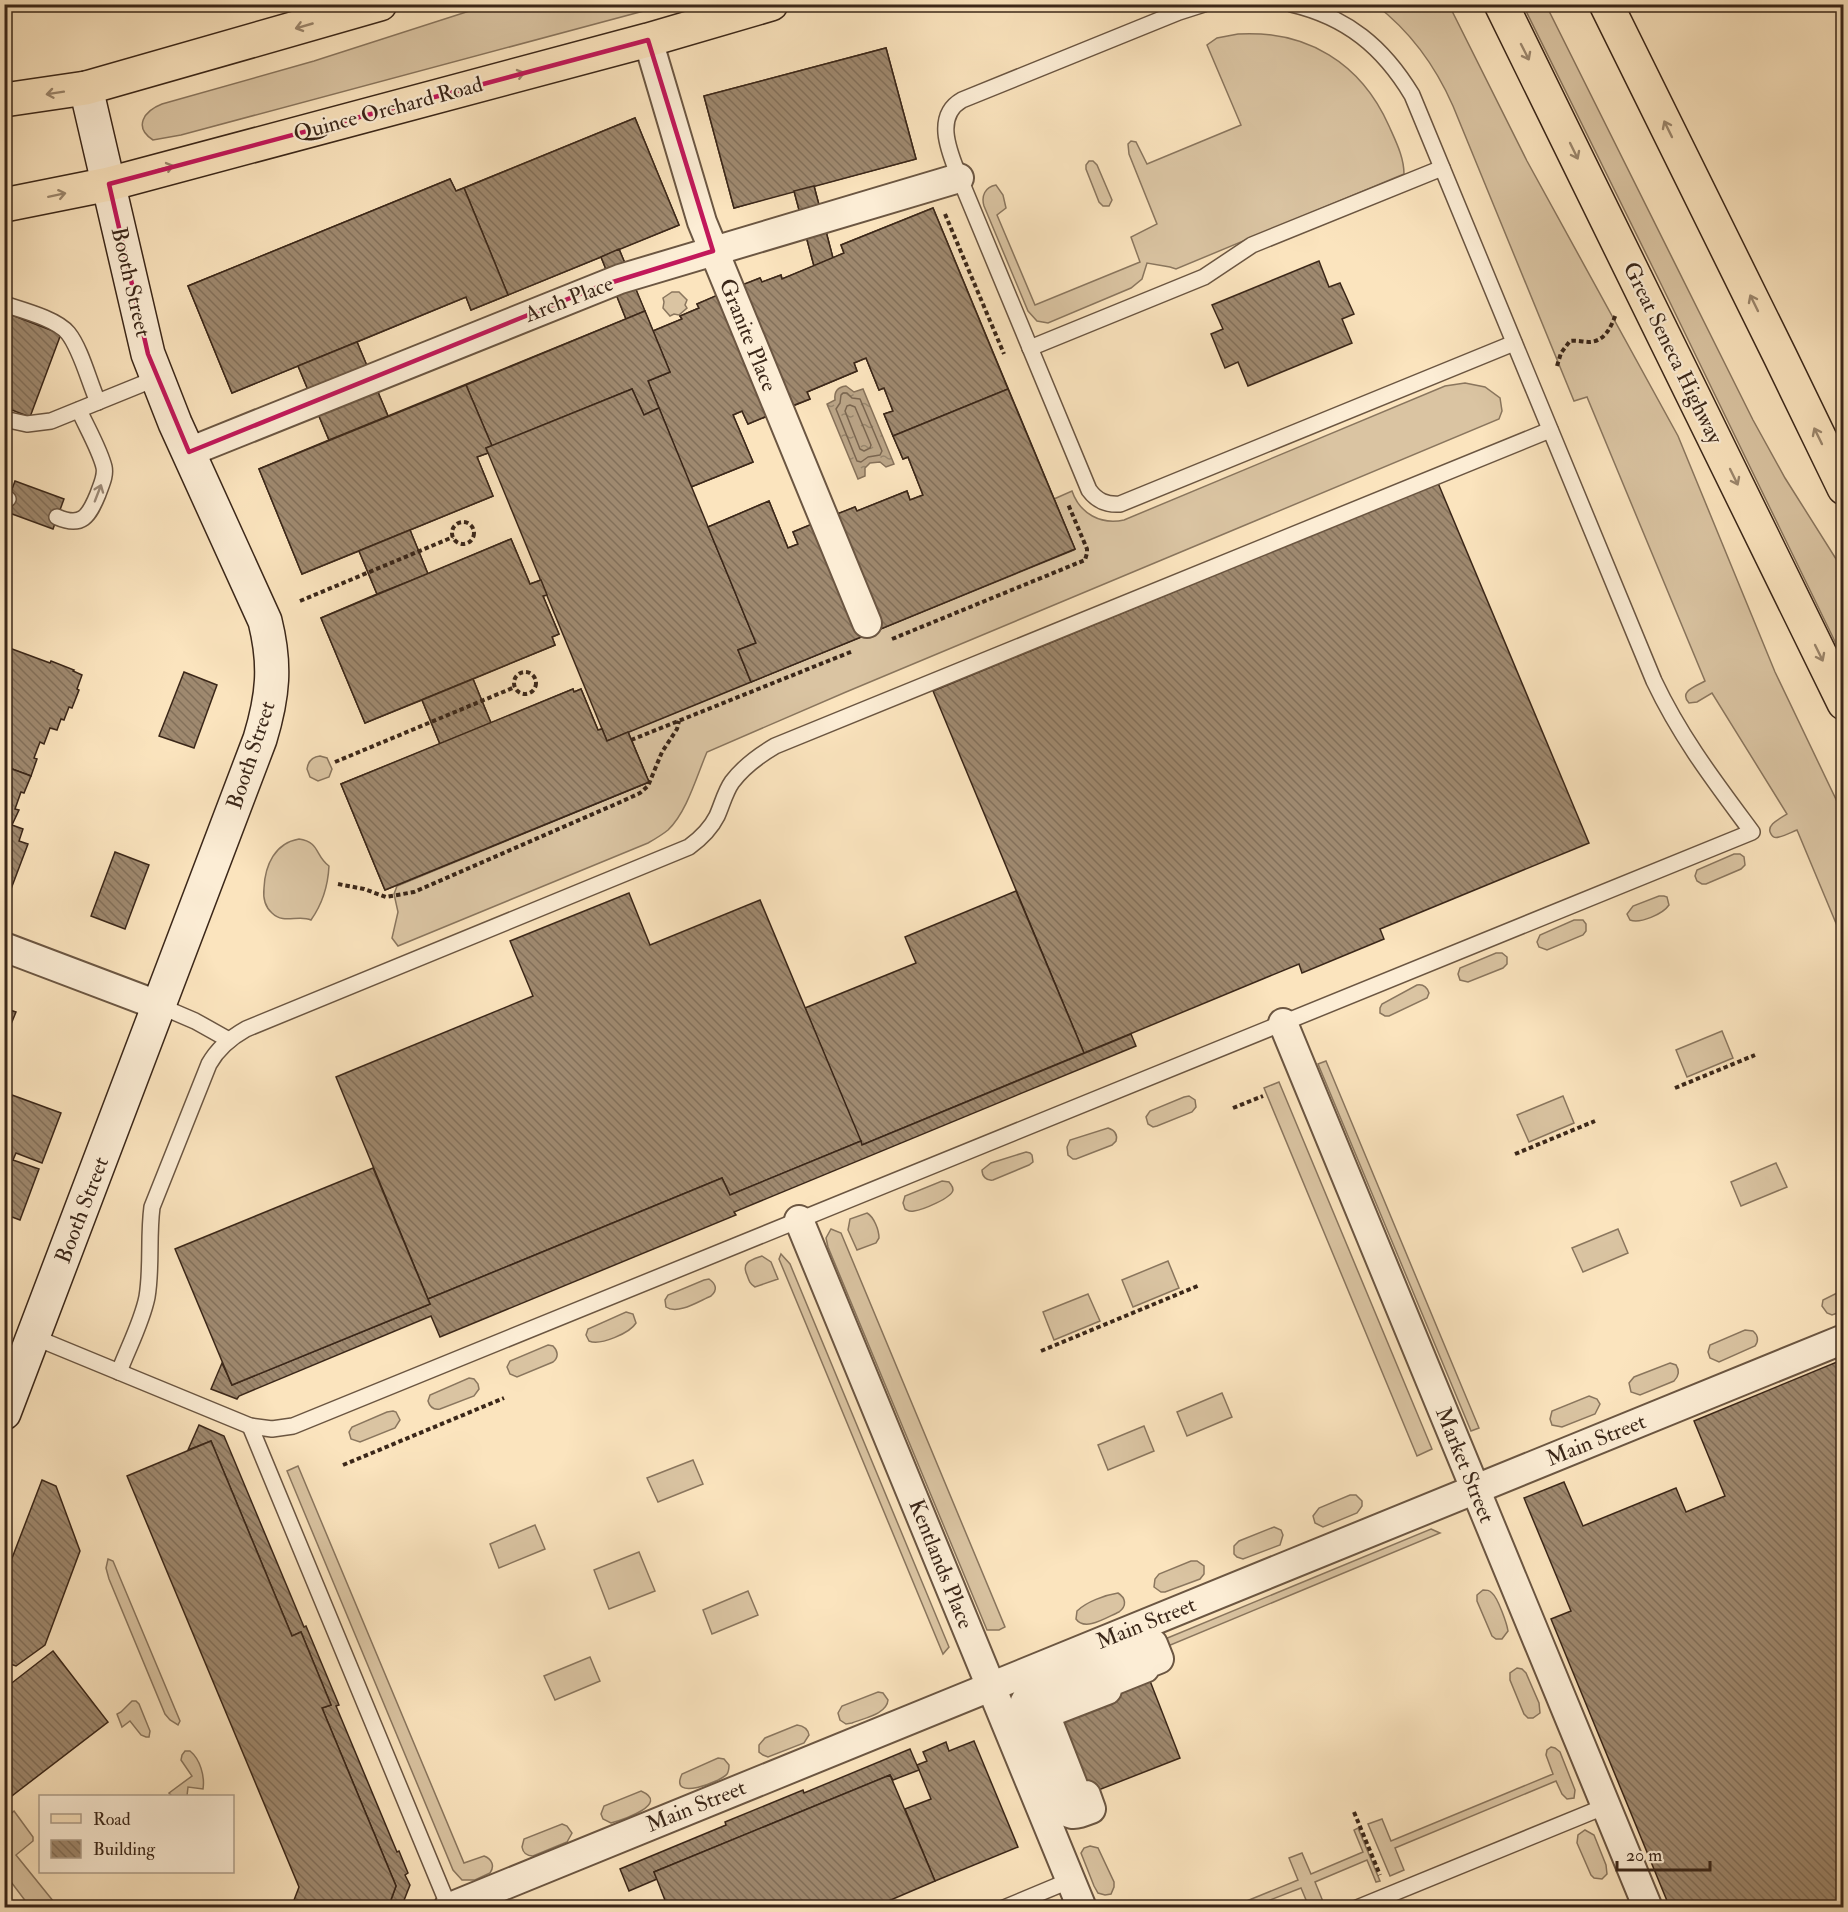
<svg xmlns="http://www.w3.org/2000/svg" width="1848" height="1912" viewBox="0 0 1848 1912" font-family="'IM FELL Double Pica',serif">
<style>
.grass{fill:#dac4a2;stroke:#8a765e;stroke-width:1.5}
.water{fill:url(#water-ripples);stroke:#87725a;stroke-width:1.5}
.lines{fill:none;stroke-linecap:round;stroke-linejoin:round}
.shore{stroke:#7a6650;stroke-width:1.5}
.building{fill:url(#building-back-hatch);stroke:#3b2719;stroke-width:1.5;fill-rule:evenodd}
.lane-casing{stroke:#6b5642;stroke-width:18}
.street-casing{stroke:#6b5642;stroke-width:32}
.secondary-casing{stroke:#3b2719;stroke-width:36}
.primary-casing{stroke:#3b2719;stroke-width:36}
.path{stroke:#3b2719;stroke-width:4;stroke-dasharray:4.5 3;stroke-linecap:butt}
.lane{stroke:#fcedd5;stroke-width:15}
.street{stroke:#fcedd5;stroke-width:28}
.secondary{stroke:#fcedd5;stroke-width:33}
.primary{stroke:#fbe4be;stroke-width:33}
.oneway{stroke:#9b866c}
.oneway2{stroke:#9c8a77}
.marked{fill:none;stroke:#c2185b;stroke-width:4.5;stroke-linejoin:round}
.labels{text-anchor:middle;dominant-baseline:central;stroke-width:4.5;stroke-linejoin:round;paint-order:stroke}
.street-label{font-size:22px;fill:#3b2719;stroke:#fcedd5}
</style>
<defs>
<pattern id="water-ripples" width="26" height="14" patternUnits="userSpaceOnUse" patternTransform="scale(1.5)"><rect width="26" height="14" fill="#baa486"/><path d="M2 4q2-2 4 0t4 0M15 11q2-2 4 0t4 0" fill="none" stroke="#98866d"/></pattern>
<pattern id="building-back-hatch" width="6" height="6" patternUnits="userSpaceOnUse" patternTransform="scale(1.5)"><rect width="6" height="6" fill="#9f896f"/><path d="M-1 5l2 2M0 0l6 6M5-1l2 2" fill="none" stroke="#83705a"/></pattern>
</defs>
<rect width="100%" height="100%" fill="#fbe4be"/>
<filter id="stains"><feTurbulence type="fractalNoise" baseFrequency=".00333" numOctaves="4"/><feColorMatrix values="0 0 0 0 .2 0 0 0 0 .09 0 0 0 0 .02 0 0 0 .5 -.17"/></filter>
<radialGradient id="worn" r=".72"><stop offset=".6" stop-color="#630" stop-opacity="0"/><stop offset="1" stop-color="#630" stop-opacity=".3"/></radialGradient>
<g class="grass">
<path d="M488,5H666L181,135L153,140C133,127 144,111 162,104L314,61Z"/>
<path d="M1376,5H1449L1527,161L1678,436L1775,672L1843,814V940L1797,830C1792,832 1785,836 1779,837C1776,838 1773,838 1771,834C1765,825 1781,818 1787,814L1712,693L1697,702L1689,703C1678,691 1697,686 1705,681L1587,397L1574,401L1453,106C1435,65 1411,32 1376,5Z"/>
<path d="M1523,5H1546L1753,420L1785,478L1843,570V658L1662,286Z"/>
<path d="M1238,34C1307,30 1361,63 1389,126C1396,142 1404,157 1404,174L1176,269L1170,267L1147,263L1142,279L1131,288L1048,323L1037,321L1028,311L984,206C981,196 985,187 996,185L1003,195L1006,208L997,215L1035,305L1140,262L1131,237L1157,224L1129,154L1128,144L1131,141L1136,142L1147,164L1241,125L1207,45L1217,38Z"/>
<path d="M1089,161H1093L1097,165L1112,200L1109,206H1103L1099,202L1086,169V165Z"/>
<path d="M672,292H679L687,300L685,305L687,308L679,315L674,314L670,316L663,308L664,302L663,298Z"/>
<path d="M1465,383L1485,387L1500,398L1502,411L1499,419L846,692L707,752C697,775 687,812 668,830C662,835 655,839 648,843L398,946L392,938L398,912L394,894L397,886L649,782L628,732L1074,550L1054,499L1072,491C1080,514 1101,525 1124,520L1445,386Z"/>
<path d="M320,756L327,758L332,769L329,777L318,781L310,777L307,769C308,761 312,757 320,756Z"/>
<path d="M299,839C320,842 315,856 329,866C328,886 323,903 311,920C298,914 284,925 272,913C264,906 263,897 264,888C265,865 275,843 299,839Z"/>
<path d="M1734,854H1740L1744,857L1745,865L1741,869L1706,884H1702L1697,881L1695,876L1697,870Z"/>
<path d="M1659,896H1664L1667,897L1669,905C1663,914 1640,924 1630,920L1627,914L1633,906Z"/>
<path d="M1574,920H1583L1586,924V931L1583,935L1547,950L1539,947L1537,942L1540,935Z"/>
<path d="M1496,953H1502L1507,957V964L1503,968L1468,982L1460,980L1458,974L1460,968Z"/>
<path d="M1417,985C1423,984 1427,987 1429,993L1427,998L1389,1016H1385L1380,1013V1008L1382,1004Z"/>
<path d="M1722,1031L1733,1058L1687,1077L1676,1050Z"/>
<path d="M1326,1061L1479,1428L1471,1431L1318,1064Z"/>
<path d="M1279,1082L1432,1449L1417,1456L1264,1088Z"/>
<path d="M1563,1096L1574,1123L1529,1142L1517,1115Z"/>
<path d="M1184,1097L1189,1096L1195,1100L1196,1107L1192,1112L1157,1126L1153,1127L1148,1124L1146,1117L1150,1111Z"/>
<path d="M1108,1128C1114,1130 1118,1134 1116,1141L1112,1145L1076,1159H1073L1068,1155L1067,1147L1070,1140Z"/>
<path d="M1026,1152L1030,1153L1032,1155L1033,1162L1029,1165L993,1180C986,1181 982,1176 982,1170L991,1163Z"/>
<path d="M1776,1163L1787,1187L1741,1206L1731,1182Z"/>
<path d="M942,1181L949,1182C951,1185 953,1186 953,1190C952,1198 922,1210 914,1211C909,1212 909,1211 905,1209L903,1203L905,1196Z"/>
<path d="M867,1213C874,1217 879,1230 879,1238L876,1243L857,1250L848,1230L850,1219Z"/>
<path d="M831,1229L841,1233L1005,1627L999,1630H987L828,1247L826,1238Z"/>
<path d="M1618,1229L1628,1253L1583,1272L1572,1248Z"/>
<path d="M781,1254L790,1264L949,1647L943,1654L779,1259Z"/>
<path d="M762,1256L771,1262L778,1279L755,1287C750,1284 749,1281 747,1275C741,1262 751,1260 762,1256Z"/>
<path d="M1168,1261L1179,1288L1133,1307L1122,1280Z"/>
<path d="M709,1279C716,1284 718,1290 711,1296C699,1301 678,1315 666,1307L665,1300L668,1295L704,1280Z"/>
<path d="M1843,1290V1311L1832,1315L1827,1313L1822,1306L1823,1300Z"/>
<path d="M1088,1294L1100,1321L1054,1340L1043,1312Z"/>
<path d="M626,1312L633,1314L636,1323C630,1333 600,1346 589,1341L586,1335L588,1329Z"/>
<path d="M1745,1330L1753,1331C1758,1335 1759,1341 1755,1346L1719,1362L1710,1358L1708,1352L1710,1345Z"/>
<path d="M548,1345L553,1346C558,1351 559,1357 553,1362L517,1377L510,1374L507,1367L510,1361Z"/>
<path d="M1670,1363L1676,1365C1680,1371 1679,1376 1674,1381L1640,1395L1631,1392L1629,1383L1634,1377Z"/>
<path d="M469,1378L474,1379L478,1384L479,1389L474,1396L440,1409C434,1410 430,1408 428,1401L430,1395Z"/>
<path d="M1222,1393L1232,1417L1187,1436L1177,1412Z"/>
<path d="M1589,1396L1597,1399L1600,1404L1595,1414L1562,1427L1552,1425L1550,1419L1552,1411Z"/>
<path d="M393,1411L396,1412L400,1420L395,1428L360,1442L351,1439L349,1432L352,1427L387,1412Z"/>
<path d="M1144,1426L1154,1451L1108,1470L1098,1445Z"/>
<path d="M693,1460L703,1484L658,1502L647,1478Z"/>
<path d="M298,1466L464,1863L484,1856C492,1859 495,1866 490,1873L475,1880H462L453,1870L287,1471Z"/>
<path d="M1350,1495H1356L1362,1501V1506L1357,1513L1323,1527L1315,1523L1313,1516L1319,1508Z"/>
<path d="M535,1525L545,1549L499,1568L490,1544Z"/>
<path d="M1274,1527L1281,1530L1283,1535L1280,1545L1243,1559L1237,1557L1234,1554V1546L1239,1541Z"/>
<path d="M1431,1529L1440,1533L1156,1651L1153,1644Z"/>
<path d="M639,1552L655,1591L609,1609L594,1570Z"/>
<path d="M108,1559L113,1561L180,1721L178,1725L170,1720L165,1714L109,1579L106,1568Z"/>
<path d="M1191,1561H1197L1204,1566V1574L1200,1579L1165,1592H1161L1154,1587L1155,1579L1159,1574Z"/>
<path d="M1483,1590C1487,1590 1489,1590 1492,1593C1498,1598 1507,1624 1508,1631L1502,1639H1496L1492,1636L1477,1601V1595Z"/>
<path d="M748,1591L758,1615L712,1634L703,1610Z"/>
<path d="M1118,1593C1126,1598 1127,1606 1119,1612C1107,1617 1085,1632 1076,1619L1077,1611C1086,1602 1105,1595 1118,1593Z"/>
<path d="M590,1657L600,1681L555,1700L544,1676Z"/>
<path d="M1517,1668L1522,1669L1526,1673L1539,1703L1540,1713L1533,1718H1528L1524,1714L1510,1680V1673Z"/>
<path d="M878,1692L883,1693L888,1700C887,1714 864,1718 852,1723L846,1724L840,1720L838,1713L842,1706Z"/>
<path d="M132,1701H136L139,1704L150,1731L149,1737H146L141,1735L130,1721L122,1727L117,1714L121,1712Z"/>
<path d="M797,1725C804,1726 808,1729 809,1735L804,1743L768,1757L763,1755L759,1752V1745L765,1738Z"/>
<path d="M1551,1747L1555,1748L1560,1752L1575,1790L1574,1798L1567,1799L1562,1794L1556,1781L1395,1848L1404,1870L1390,1876L1368,1824L1382,1819L1391,1841L1553,1774L1546,1755L1547,1750Z"/>
<path d="M185,1751H190C200,1759 205,1776 203,1789L188,1787L187,1796H172L169,1793L192,1776L181,1760L182,1755Z"/>
<path d="M718,1758L724,1759L729,1765C729,1768 729,1771 727,1774C722,1781 668,1803 682,1774Z"/>
<path d="M641,1791C671,1804 622,1820 611,1823L603,1819L601,1814L604,1806Z"/>
<path d="M14,1811L33,1837V1841L16,1855L58,1907H30L5,1874V1819Z"/>
<path d="M562,1824L567,1826L572,1833L567,1842L533,1856C527,1856 523,1853 522,1847L524,1839Z"/>
<path d="M1358,1828L1380,1881L1376,1882L1367,1860L1315,1882L1324,1904L1314,1907H1309L1301,1888L1252,1907H1232L1298,1880L1289,1858L1302,1853L1311,1874L1363,1852L1354,1830Z"/>
<path d="M1585,1830L1594,1835L1606,1865L1607,1874L1602,1879L1594,1878L1591,1875L1577,1843L1578,1835Z"/>
<path d="M1090,1846L1098,1848L1114,1882V1887L1111,1894L1105,1895L1098,1893L1094,1886L1081,1853L1084,1848Z"/>
</g>
<path class="water" d="M846,386L854,392L863,389L894,464L886,467L880,462L870,463L865,468V476L858,479L827,404L835,400C834,392 838,387 846,386Z"/>
<g class="lines">
<g class="shore">
<path d="M843,393H847L852,398L860,399L882,451L880,455L868,457L861,462L857,461L836,409L840,403L841,395Z"/>
<path d="M850,405L855,407L871,445L870,448L864,451L860,449L845,411L847,406Z"/>
</g>
</g>
<g class="building">
<path d="M886,48L916,159L814,186L833,258L844,253L841,245L933,208L1075,549L751,682L738,650L756,643L708,527L769,501L788,548L798,544L793,532L855,507L857,511L907,491L910,500L923,495L908,457L903,459L893,436L884,414L893,411L884,388L879,390L866,358L854,363L857,371L807,392L810,399L748,424L742,411L733,415L753,462L691,487L659,408L644,415L632,389L486,448L488,453L477,457L493,496L410,530L428,574L511,539L530,584L541,580L547,595L543,596L559,634L552,637L555,645L473,679L491,723L573,689L574,692L581,689L598,730L602,729L607,741L628,732L649,782L385,890L341,784L440,744L422,700L365,723L321,618L377,594L359,551L302,574L259,469L329,440L298,366L232,393L188,286L450,179L456,191L635,118L679,225L619,249L653,331L682,319L680,316L699,308L697,304L760,278L762,282L781,275L782,279L814,266L794,191L734,208L704,96ZM601,257L626,319L388,416L357,342L466,297L471,310Z"/>
<path d="M886,48L916,159L734,208L704,96Z"/>
<path d="M635,118L679,225L508,295L464,188Z"/>
<path d="M450,179L456,191L464,188L508,295L471,310L466,297L232,393L188,286Z"/>
<path d="M814,186L833,258L814,266L794,191Z"/>
<path d="M933,208L1008,389L893,436L884,414L893,411L884,388L879,390L866,358L854,363L857,371L807,392L810,399L779,411L729,290L760,278L762,282L781,275L782,279L844,253L841,245Z"/>
<path d="M619,249L645,311L626,319L601,257Z"/>
<path d="M1319,261L1329,287L1340,283L1354,314L1342,319L1352,343L1248,386L1238,362L1225,368L1211,334L1223,329L1212,305Z"/>
<path d="M729,290L779,411L748,424L742,411L733,415L753,462L691,487L648,381L670,372L653,331L682,319L680,316L699,308L697,304Z"/>
<path d="M645,311L670,372L648,381L659,408L644,415L632,389L492,446L466,385Z"/>
<path d="M4,312L61,334L30,417L4,407Z"/>
<path d="M357,342L388,416L329,440L298,366Z"/>
<path d="M466,385L492,446L486,448L488,453L477,457L493,496L302,574L259,469Z"/>
<path d="M632,389L644,415L659,408L756,643L738,650L751,682L607,741L486,448Z"/>
<path d="M1008,389L1075,549L871,633L824,519L855,507L857,511L907,491L910,500L923,495L908,457L903,459L893,436Z"/>
<path d="M15,481L64,499L53,529L4,511Z"/>
<path d="M1438,483L1589,843L1380,929L1384,939L1302,973L1299,964L1084,1053L933,691Z"/>
<path d="M769,501L788,548L798,544L793,532L824,519L871,633L751,682L738,650L756,643L708,527Z"/>
<path d="M410,530L428,574L377,594L359,551Z"/>
<path d="M511,539L530,584L541,580L547,595L543,596L559,634L552,637L555,645L365,723L321,618Z"/>
<path d="M4,646L50,663L51,661L74,670L73,671L82,675L77,689L79,690L72,708L69,707L64,720L61,719L57,730L50,728L44,744L40,742L34,758L37,759L31,776L4,766Z"/>
<path d="M184,672L217,685L194,748L159,736Z"/>
<path d="M473,679L491,723L440,744L422,700Z"/>
<path d="M573,689L574,692L581,689L598,730L602,729L607,741L628,732L649,782L385,890L341,784Z"/>
<path d="M4,766L31,776L24,793L21,792L15,809L19,810L12,825L23,829L19,841L28,844L11,889L4,886Z"/>
<path d="M115,852L149,865L125,929L91,916Z"/>
<path d="M1016,891L1084,1053L862,1145L805,1008L916,963L905,937Z"/>
<path d="M629,893L650,945L760,900L861,1141L730,1195L722,1178L428,1299L336,1077L533,996L510,941Z"/>
<path d="M4,1008L16,1012L4,1041Z"/>
<path d="M1131,1034L1136,1046L734,1212L736,1215L440,1337L431,1316L239,1396L237,1399L211,1389L222,1363L232,1385L430,1304L428,1299L722,1178L730,1195L861,1141L862,1145Z"/>
<path d="M12,1095L61,1113L42,1163L16,1153L13,1160L39,1169L20,1220L4,1214V1097L11,1099Z"/>
<path d="M373,1168L430,1304L232,1385L175,1249Z"/>
<path d="M1844,1359V1908H1670L1551,1619L1571,1611L1524,1498L1564,1482L1583,1526L1676,1488L1686,1512L1725,1496L1694,1421Z"/>
<path d="M199,1425L224,1436L304,1627L306,1626L339,1705L336,1706L397,1852L399,1851L408,1873L405,1875L410,1885L401,1908H388L396,1886L322,1708L331,1705L301,1632L292,1636L211,1441L188,1450Z"/>
<path d="M211,1441L292,1636L301,1632L331,1705L322,1708L396,1886L388,1908H291L299,1887L127,1476Z"/>
<path d="M42,1480L56,1486L80,1551L45,1645L16,1666L4,1662V1579Z"/>
<path d="M53,1651L108,1722L4,1802V1689Z"/>
<path d="M1145,1668L1180,1758L1078,1798L1045,1714Z"/>
<path d="M974,1741L1018,1847L935,1881L905,1809L931,1799L917,1765L927,1761L923,1752L946,1742L949,1751Z"/>
<path d="M910,1749L919,1770L893,1780L890,1775L654,1872L657,1879L629,1891L620,1869L726,1825L725,1822L803,1790L804,1793Z"/>
<path d="M890,1775L935,1881L872,1908H668L654,1872Z"/>
</g>
<g class="lines">
<defs>
<g id="lane">
<path d="M1204,4L1179,12L962,100C934,116 949,151 958,174L1089,490C1097,501 1106,505 1120,504L1514,343"/>
<path d="M4,304C22,310 57,319 68,333C81,349 89,382 98,402"/>
<path d="M1030,348L1204,277L1252,245L1442,168"/>
<path d="M4,419L27,424L51,421L157,378"/>
<path d="M4,498L8,499"/>
<path d="M57,517C82,528 89,516 98,494C101,485 106,476 104,467C100,450 86,426 79,410"/>
<path d="M160,1006L195,1021L229,1040"/>
<path d="M34,1337L250,1426L272,1429L293,1426L1752,832C1715,782 1681,738 1654,681L1412,95C1383,47 1347,17 1291,4"/>
<path d="M119,1372C128,1348 142,1322 147,1297C152,1267 148,1237 152,1207L209,1064C218,1048 230,1038 246,1029L689,847C700,839 710,830 717,816C722,805 725,792 732,782C744,766 758,756 775,746L1550,430"/>
<path d="M250,1426L449,1907"/>
<path d="M1004,1908L1071,1880"/>
<path d="M1357,1908L1606,1806"/>
</g>
<g id="street">
<path d="M648,40L702,222L867,623"/>
<path d="M189,452L620,279L959,178"/>
<path d="M4,947L160,1006"/>
<path d="M1283,1023L1648,1908"/>
<path d="M799,1220L1082,1908"/>
<path d="M1153,1644L1159,1659L1144,1665L1145,1668L1105,1684L1107,1690L1045,1714L1078,1798L1086,1795L1091,1809C1073,1816 1068,1818 1058,1799L1025,1718C1021,1705 1025,1697 1037,1691Z"/>
<path d="M448,1908L1844,1339"/>
</g>
<path id="secondary" d="M4,1413L260,739C273,696 276,665 265,621L175,423L148,354L86,88"/>
<g id="primary">
<path d="M1501,4L1844,703"/>
<path d="M1606,4L1780,356L1844,488"/>
<path d="M4,100L86,88L380,4"/>
<path d="M4,205L109,184L648,40L771,4"/>
</g>
</defs>
<use href="#lane" class="lane-casing"/>
<use href="#street" class="street-casing"/>
<use href="#secondary" class="secondary-casing"/>
<use href="#primary" class="primary-casing"/>
<g class="path">
<path d="M945,214L1004,354"/>
<path d="M1557,366L1561,353L1570,341C1577,340 1584,342 1590,342C1605,341 1611,327 1616,314"/>
<circle cx="463" cy="533" r="11"/>
<path d="M300,601L453,537"/>
<path d="M892,639L1085,560L1087,553V549L1068,504"/>
<circle cx="525" cy="683" r="11"/>
<path d="M631,740L853,651"/>
<path d="M335,762L515,687"/>
<path d="M338,884L364,889L386,897L414,892L616,804L640,793L648,786L662,752L677,729L679,721"/>
<path d="M1675,1088L1755,1055"/>
<path d="M1233,1108L1263,1096"/>
<path d="M1515,1154L1595,1121"/>
<path d="M1041,1351L1200,1285"/>
<path d="M343,1465L504,1398"/>
<path d="M1354,1812L1380,1875"/>
<path d="M544,1905L545,1908"/>
</g>
<use href="#lane" class="lane"/>
<use href="#street" class="street"/>
<use href="#secondary" class="secondary"/>
<use href="#primary" class="primary"/>
</g>
<defs><path id="oneway-shaft" d="M-6 0H5M1.5-3L5.5 0L1.5 3" fill="none" stroke-width="1.6" stroke-linecap="round" stroke-linejoin="round" transform="scale(1.5)"/></defs>
<g class="oneway">
<use href="#oneway-shaft" transform="translate(304 26) rotate(164)"/>
<use href="#oneway-shaft" transform="translate(1525 52) rotate(63)"/>
<use href="#oneway-shaft" transform="translate(516 75) rotate(-15)"/>
<use href="#oneway-shaft" transform="translate(55 93) rotate(171)"/>
<use href="#oneway-shaft" transform="translate(1668 129) rotate(-116)"/>
<use href="#oneway-shaft" transform="translate(1574 151) rotate(64)"/>
<use href="#oneway-shaft" transform="translate(165 168) rotate(-15)"/>
<use href="#oneway-shaft" transform="translate(57 195) rotate(-12)"/>
<use href="#oneway-shaft" transform="translate(1754 303) rotate(-116)"/>
<use href="#oneway-shaft" transform="translate(1818 436) rotate(-116)"/>
<use href="#oneway-shaft" transform="translate(1734 477) rotate(64)"/>
<use href="#oneway-shaft" transform="translate(1819 653) rotate(64)"/>
</g>
<use class="oneway2" href="#oneway-shaft" transform="translate(98 493) rotate(-69)"/>
<path class="marked" d="M648,40L713,251L600,286L189,452L148,354L109,184Z"/>
<g class="labels">
<g class="street-label">
<text transform="translate(388 109) rotate(-15)">Quince Orchard Road</text>
<text transform="translate(131 282) rotate(77)">Booth Street</text>
<text transform="translate(569 299) rotate(-21)">Arch Place</text>
<text transform="translate(748 335) rotate(68)">Granite Place</text>
<text transform="translate(1673 353) rotate(64)">Great Seneca Highway</text>
<text transform="translate(251 755) rotate(-72)">Booth Street</text>
<text transform="translate(82 1210) rotate(-69)">Booth Street</text>
<text transform="translate(1596 1440) rotate(-22)">Main Street</text>
<text transform="translate(1465 1465) rotate(68)">Market Street</text>
<text transform="translate(941 1564) rotate(68)">Kentlands Place</text>
<text transform="translate(1146 1623) rotate(-22)">Main Street</text>
<text transform="translate(696 1806) rotate(-22)">Main Street</text>
</g>
</g>
<rect width="1848" height="1912" fill="none" stroke="#fbe4be" stroke-width="24"/>
<rect x="6" y="6" width="1836" height="1900" fill="none" stroke="#3b2719" stroke-width="3"/>
<rect x="12" y="12" width="1824" height="1888" fill="none" stroke="#3b2719" stroke-width="1.5"/>
<rect x="39" y="1795" width="195" height="78" fill="#fcedd5" stroke="#af9e8a" stroke-width="1.5"/>
<rect x="51" y="1814" width="30" height="9" fill="#fbe4be" stroke="#af9e8a" stroke-width="1.5"/>
<text x="93" y="1825" font-size="18" fill="#3b2719">Road</text>
<rect x="51" y="1840" width="30" height="18" fill="url(#building-back-hatch)" stroke="#af9e8a" stroke-width="1.5"/>
<text x="93" y="1855" font-size="18" fill="#3b2719">Building</text>
<path d="M1617 1861v9h93v-9" fill="none" stroke="#3b2719" stroke-width="3"/>
<text x="1626" y="1861" font-size="18" fill="#3b2719" stroke="#fcedd5" stroke-width="4.5" paint-order="stroke">20 m</text>
<rect width="100%" height="100%" filter="url(#stains)"/>
<rect width="100%" height="100%" fill="url(#worn)"/>
</svg>
